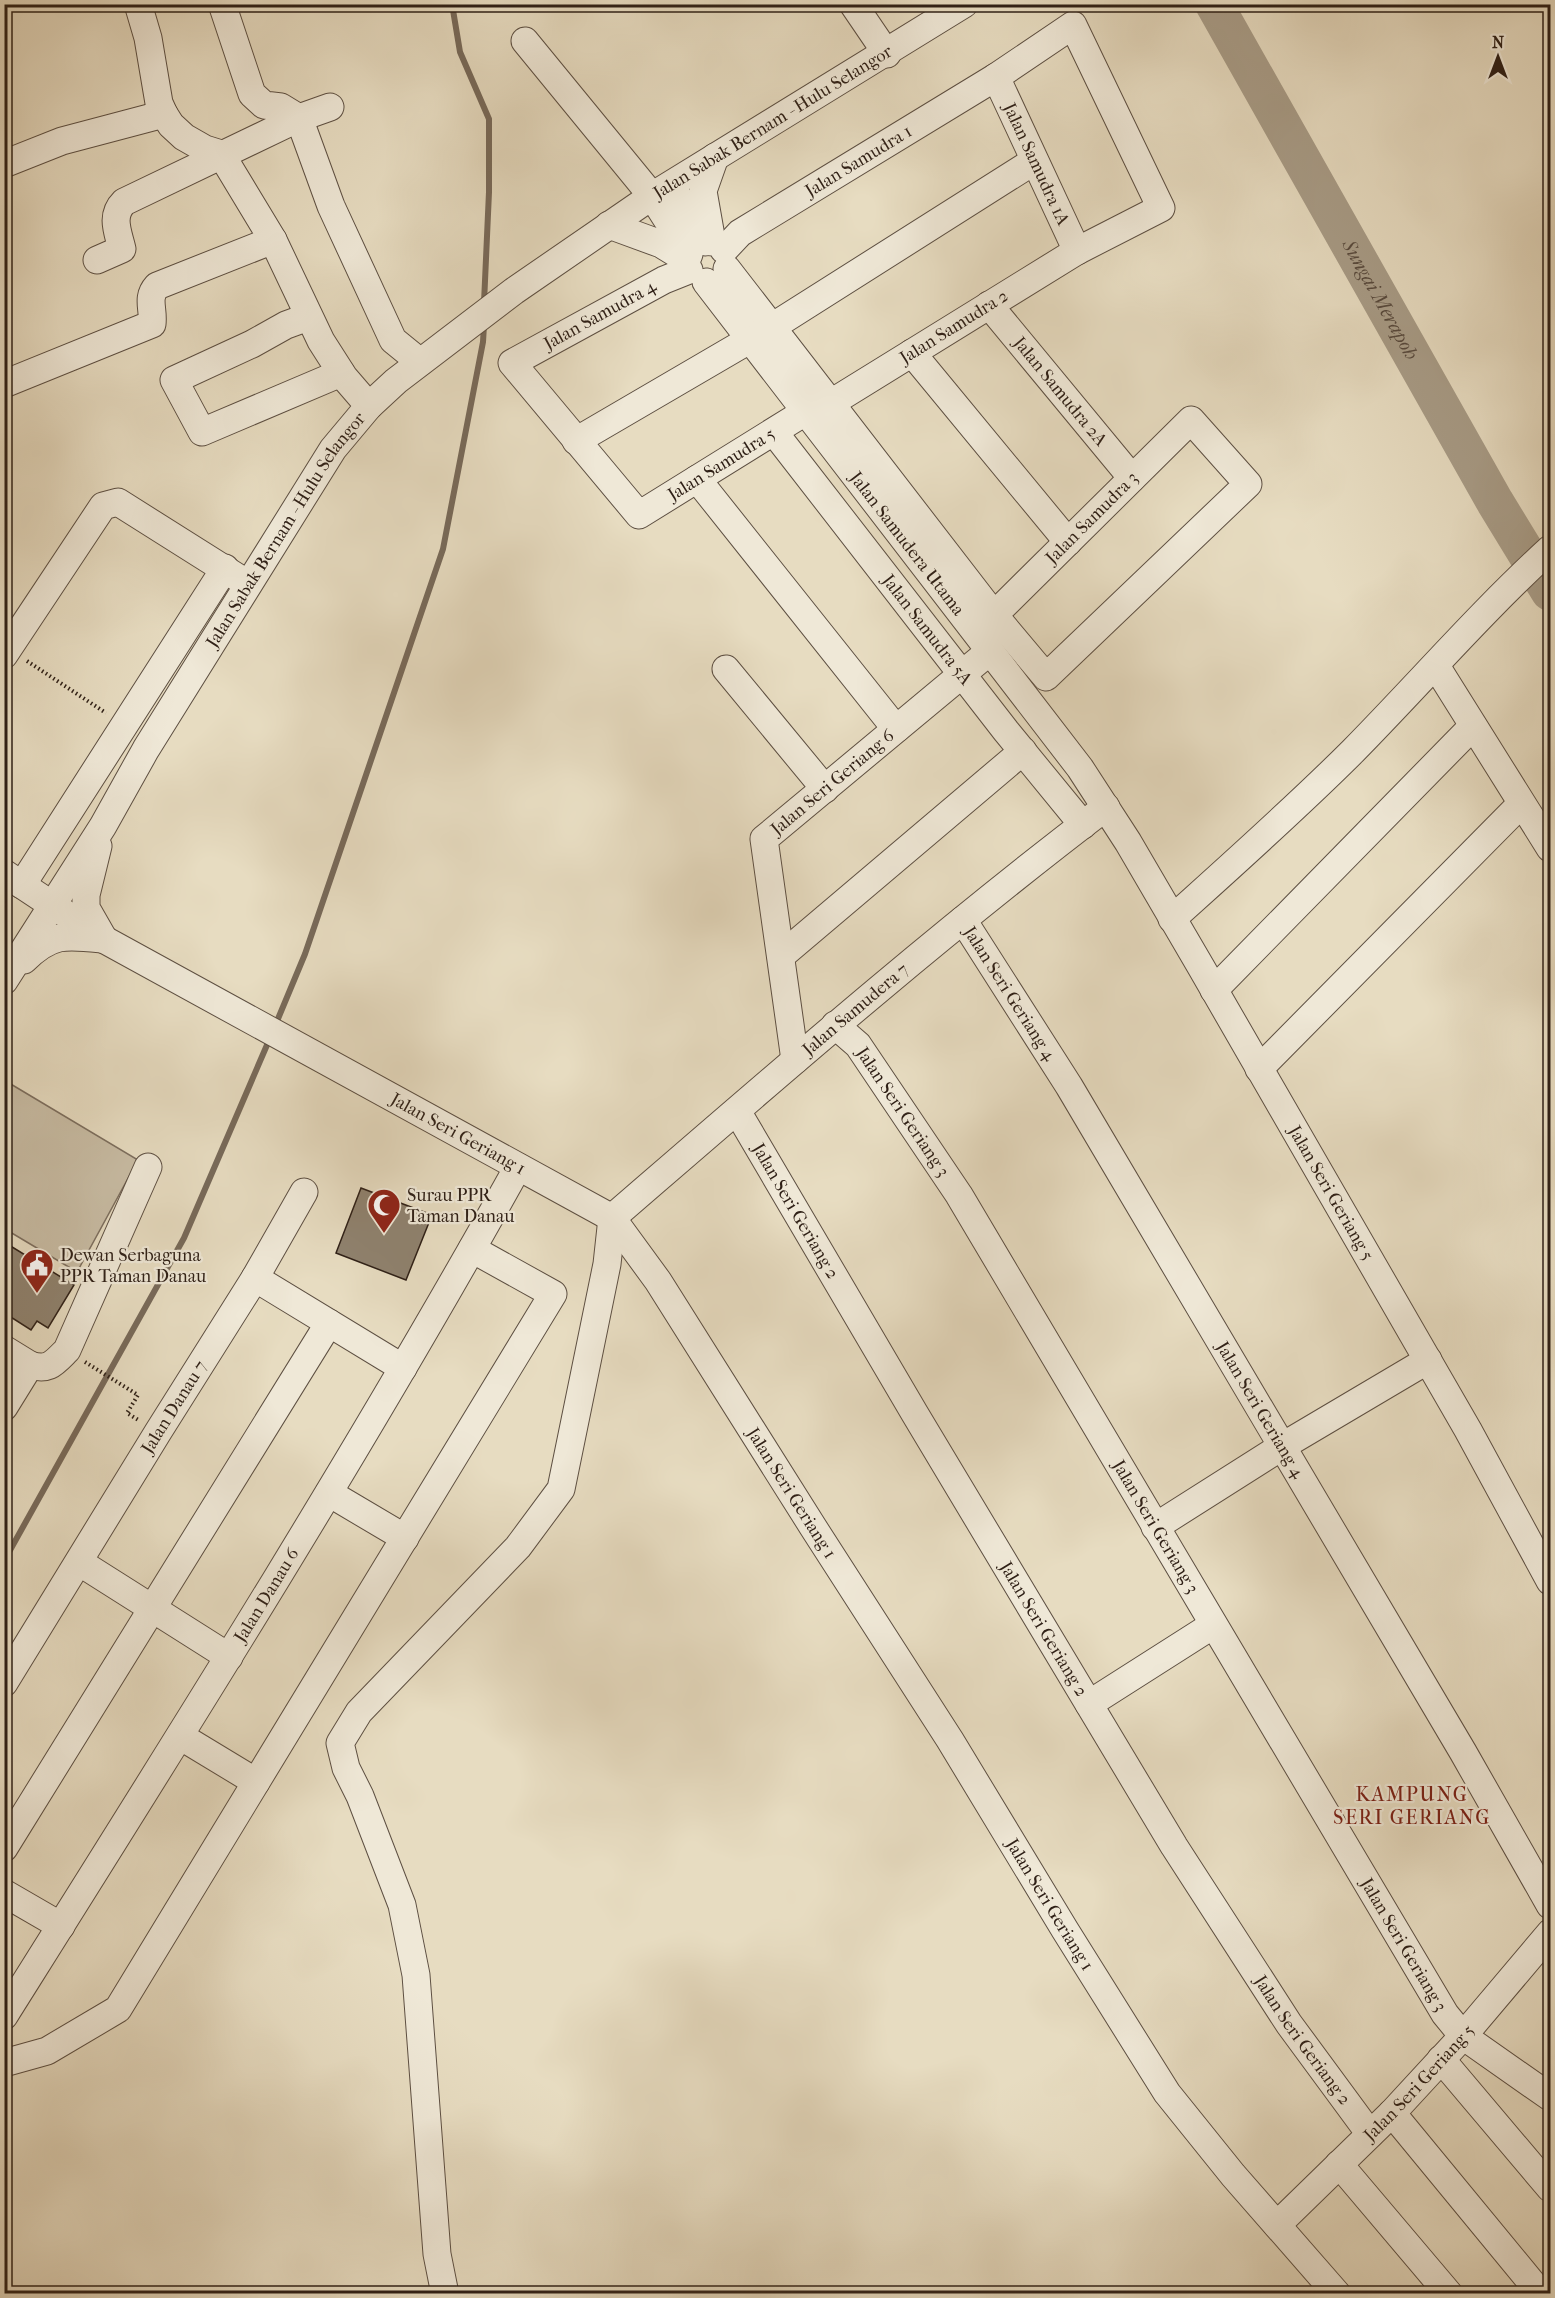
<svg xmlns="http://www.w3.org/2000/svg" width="1555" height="2298" viewBox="0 0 1555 2298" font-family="'IM FELL French Canon',serif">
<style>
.green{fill:#c8bca4;stroke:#7c6e5e;stroke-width:1.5}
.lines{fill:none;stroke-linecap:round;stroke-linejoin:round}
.stream{stroke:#786a5a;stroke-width:6}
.river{stroke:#a89c87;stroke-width:38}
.building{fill:#8f826f;stroke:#2f2017;stroke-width:1.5}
.minor-casing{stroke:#5d4f42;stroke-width:29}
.path{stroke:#2f2017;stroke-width:4;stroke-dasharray:1.5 3;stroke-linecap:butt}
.minor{stroke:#efe8d7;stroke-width:27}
.labels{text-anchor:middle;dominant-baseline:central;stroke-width:4.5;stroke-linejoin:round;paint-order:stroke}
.street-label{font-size:18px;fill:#2f2017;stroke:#efe8d7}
.poi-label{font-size:18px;fill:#2f2017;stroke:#efe8d7;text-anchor:start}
.water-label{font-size:20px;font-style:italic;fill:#594b3e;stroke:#efe8d7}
.neighbourhood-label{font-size:20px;letter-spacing:1.5px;fill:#7a1f14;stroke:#efe8d7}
</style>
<rect width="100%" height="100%" fill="#e7dcc1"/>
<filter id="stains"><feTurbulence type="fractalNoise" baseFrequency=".00333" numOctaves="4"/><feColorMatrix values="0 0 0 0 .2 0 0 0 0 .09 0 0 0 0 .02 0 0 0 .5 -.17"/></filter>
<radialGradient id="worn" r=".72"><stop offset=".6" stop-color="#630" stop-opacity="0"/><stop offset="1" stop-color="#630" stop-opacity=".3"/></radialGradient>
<path class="green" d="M4,1080L138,1160L77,1272L5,1229Z"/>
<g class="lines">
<g class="stream">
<path d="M452,4L460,52L489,119V192L484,303"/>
<path d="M275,1026L305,954L443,549L483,342L484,325"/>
<path d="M4,1561L184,1238L270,1038"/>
</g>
<path class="river" id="s1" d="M1214,4L1495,502L1550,592"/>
</g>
<g class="building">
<path d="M361,1188L432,1215L406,1280L336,1253Z"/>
<path d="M4,1242L74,1285L48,1328L37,1321L31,1330L6,1314L11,1307L4,1303Z"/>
</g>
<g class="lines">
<defs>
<g id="minor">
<path d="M138,4L148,38L159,103L164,114L171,125L184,137L205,149L221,154L273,240L321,341L344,377L369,406"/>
<path d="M222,4L252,94L264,105L281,107L299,118L331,206L393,340L420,362"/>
<path d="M853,4L887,54"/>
<path d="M525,41L652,196L689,254"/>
<path id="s2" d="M996,77L1077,251"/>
<path d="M4,164L62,141L164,114"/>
<path d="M671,185L705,242"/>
<path d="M609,225L661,244L687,260"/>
<path d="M712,242L703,191L715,157"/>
<path id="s3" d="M724,250L740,233L996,77L1073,25L1161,208L1077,251L831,403"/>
<path d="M97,260L122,249C118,232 110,216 124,202L299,118L330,107"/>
<path d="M727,269L994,615L1046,677L1248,484L1191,420L994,615"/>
<path id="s4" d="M689,270L664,280L512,363L639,515L805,412"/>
<path id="s5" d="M706,282L1080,768L1128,842L1201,967L1468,1430L1550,1581"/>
<path id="s6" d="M989,305L1132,478"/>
<path d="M308,317L286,325L252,344L174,380L202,432L341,373"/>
<path d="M772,327L1034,161"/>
<path d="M912,353L1068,542"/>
<path d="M4,384L152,324C154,309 146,298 157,286L273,240"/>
<path id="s7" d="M774,432L1006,731L1083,825"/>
<path d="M576,441L749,340"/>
<path d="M697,479L896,729"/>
<path d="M4,655L103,506L118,502L240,579"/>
<path d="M1436,666L1550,848"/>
<path d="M726,669L825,789"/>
<path d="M98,846L86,895V908L102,936"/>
<path id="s8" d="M4,873L105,940L612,1218L658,1281L813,1527L950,1740L1065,1930L1167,2093L1233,2175L1337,2294"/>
<path d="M22,885L225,568"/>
<path d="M1172,919C1233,864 1295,809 1353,751C1419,684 1481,612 1550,549"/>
<path id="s9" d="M963,920L1069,1086L1463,1752L1550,1905"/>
<path d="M781,956L1023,751"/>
<path d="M24,960C51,933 66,935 101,939"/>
<path id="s10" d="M4,981L103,826L146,749L333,449L369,406L396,381L514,291L652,196L964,4"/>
<path d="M1214,990L1473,726"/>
<path id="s11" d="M835,1025L858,1045L959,1195L1445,2014L1463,2036L1550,2097"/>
<path id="s12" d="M795,1060L764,839L990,651"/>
<path d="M1259,1069L1521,804"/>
<path id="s13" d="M737,1111L915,1414L1174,1846L1289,2024L1370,2134"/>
<path d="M255,1278L304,1192"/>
<path d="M4,1349L30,1365L4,1407"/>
<path d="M30,1365C49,1371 54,1363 67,1350L148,1167"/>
<path d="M329,1493L405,1538"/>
<path d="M1155,1527L1281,1447L1428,1360"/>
<path d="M79,1562L229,1657"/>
<path id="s14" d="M4,1683L158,1432L255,1278L403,1368"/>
<path d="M1089,1704L1213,1625"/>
<path d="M180,1736L256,1782"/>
<path d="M4,1848L329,1323"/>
<path d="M4,1893L61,1926"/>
<path id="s15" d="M4,2016C180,1736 357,1456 518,1167"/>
<path d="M1441,2059L1550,2188"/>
<path d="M4,2063L47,2051L118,2009L553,1294L472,1249"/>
<path d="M1392,2113L1541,2294"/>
<path d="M1339,2164L1449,2294"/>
<path id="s16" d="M1277,2225L1392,2113L1463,2036L1550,1933"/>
<path id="s17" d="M445,2294L437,2254L416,1975L402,1905L360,1796L346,1768L340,1743L359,1712L518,1547L561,1489L607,1264L612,1218C774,1078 935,937 1106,807"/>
</g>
</defs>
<use href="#minor" class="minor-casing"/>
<g class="path">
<path d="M27,661L106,713"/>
<path d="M85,1362L138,1395L127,1413L140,1421"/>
</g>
<use href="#minor" class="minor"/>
</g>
<defs>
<symbol id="mosque-pin" viewBox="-11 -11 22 30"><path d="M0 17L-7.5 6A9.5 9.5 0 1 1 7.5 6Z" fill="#8f2418" stroke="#efe8d7"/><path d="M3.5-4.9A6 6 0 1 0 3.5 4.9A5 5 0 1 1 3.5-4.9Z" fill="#fff"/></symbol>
<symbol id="civic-pin" viewBox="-11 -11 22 30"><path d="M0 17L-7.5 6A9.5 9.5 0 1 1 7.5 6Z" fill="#8f2418" stroke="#efe8d7"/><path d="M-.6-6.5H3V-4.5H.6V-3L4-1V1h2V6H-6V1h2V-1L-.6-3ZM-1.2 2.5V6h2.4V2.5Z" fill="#fff"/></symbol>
</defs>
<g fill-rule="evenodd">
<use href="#mosque-pin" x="365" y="1186" width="38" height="52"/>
<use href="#civic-pin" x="18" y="1246" width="38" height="52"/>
</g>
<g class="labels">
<g class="street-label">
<text stroke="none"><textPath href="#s10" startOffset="1176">Jalan Sabak Bernam - Hulu Selangor</textPath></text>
<text stroke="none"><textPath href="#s3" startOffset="162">Jalan Samudra 1</textPath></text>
<text stroke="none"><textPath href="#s2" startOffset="96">Jalan Samudra 1A</textPath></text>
<text transform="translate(600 315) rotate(-29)">Jalan Samudra 4</text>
<text transform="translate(954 327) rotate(-32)">Jalan Samudra 2</text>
<text stroke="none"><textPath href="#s6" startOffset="112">Jalan Samudra 2A</textPath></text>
<text stroke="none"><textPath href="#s4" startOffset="495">Jalan Samudra 5</textPath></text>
<text transform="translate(1092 518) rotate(-45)">Jalan Samudra 3</text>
<text stroke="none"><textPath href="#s10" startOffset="532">Jalan Sabak Bernam - Hulu Selangor</textPath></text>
<text stroke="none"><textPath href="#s5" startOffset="330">Jalan Samudera Utama</textPath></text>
<text stroke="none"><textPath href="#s7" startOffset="250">Jalan Samudra 5A</textPath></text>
<text stroke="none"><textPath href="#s12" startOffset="312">Jalan Seri Geriang 6</textPath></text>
<text stroke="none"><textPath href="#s9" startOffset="87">Jalan Seri Geriang 4</textPath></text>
<text stroke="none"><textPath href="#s17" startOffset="1500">Jalan Samudera 7</textPath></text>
<text stroke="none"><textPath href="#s11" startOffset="111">Jalan Seri Geriang 3</textPath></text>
<text stroke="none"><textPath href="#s8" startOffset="524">Jalan Seri Geriang 1</textPath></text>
<text stroke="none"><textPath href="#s5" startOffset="1107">Jalan Seri Geriang 5</textPath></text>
<text stroke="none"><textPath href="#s13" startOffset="116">Jalan Seri Geriang 2</textPath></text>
<text stroke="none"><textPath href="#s14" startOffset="324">Jalan Danau 7</textPath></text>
<text stroke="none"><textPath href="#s9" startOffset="573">Jalan Seri Geriang 4</textPath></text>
<text stroke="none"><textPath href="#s8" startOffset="1028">Jalan Seri Geriang 1</textPath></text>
<text stroke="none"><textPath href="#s11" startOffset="597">Jalan Seri Geriang 3</textPath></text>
<text stroke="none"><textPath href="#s15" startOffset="496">Jalan Danau 6</textPath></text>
<text stroke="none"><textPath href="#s13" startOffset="602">Jalan Seri Geriang 2</textPath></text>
<text stroke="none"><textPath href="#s8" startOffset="1514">Jalan Seri Geriang 1</textPath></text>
<text stroke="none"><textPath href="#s11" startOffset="1083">Jalan Seri Geriang 3</textPath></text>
<text stroke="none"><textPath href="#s13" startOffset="1088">Jalan Seri Geriang 2</textPath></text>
<text stroke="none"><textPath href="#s16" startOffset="201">Jalan Seri Geriang 5</textPath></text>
</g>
<g class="poi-label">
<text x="407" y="1195">Surau PPR<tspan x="407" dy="21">Taman Danau</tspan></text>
<text x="60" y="1255">Dewan Serbaguna<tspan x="60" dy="21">PPR Taman Danau</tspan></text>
</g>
<g class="water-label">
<text stroke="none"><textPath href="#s1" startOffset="339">Sungai Merapoh</textPath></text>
</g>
<g class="neighbourhood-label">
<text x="1412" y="1794">KAMPUNG<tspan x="1412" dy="23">SERI GERIANG</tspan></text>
</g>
</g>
<rect width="1555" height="2298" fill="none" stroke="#e7dcc1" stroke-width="24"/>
<rect x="6" y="6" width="1543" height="2286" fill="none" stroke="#2f2017" stroke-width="3"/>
<rect x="12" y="12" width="1531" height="2274" fill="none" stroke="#2f2017" stroke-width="1.5"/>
<g transform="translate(1498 57)" stroke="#efe8d7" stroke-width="4.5" paint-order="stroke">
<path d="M0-4.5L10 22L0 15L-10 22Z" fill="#2f2017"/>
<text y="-9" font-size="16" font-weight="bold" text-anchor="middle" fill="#2f2017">N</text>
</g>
<rect width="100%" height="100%" filter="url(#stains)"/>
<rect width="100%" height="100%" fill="url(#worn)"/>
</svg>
